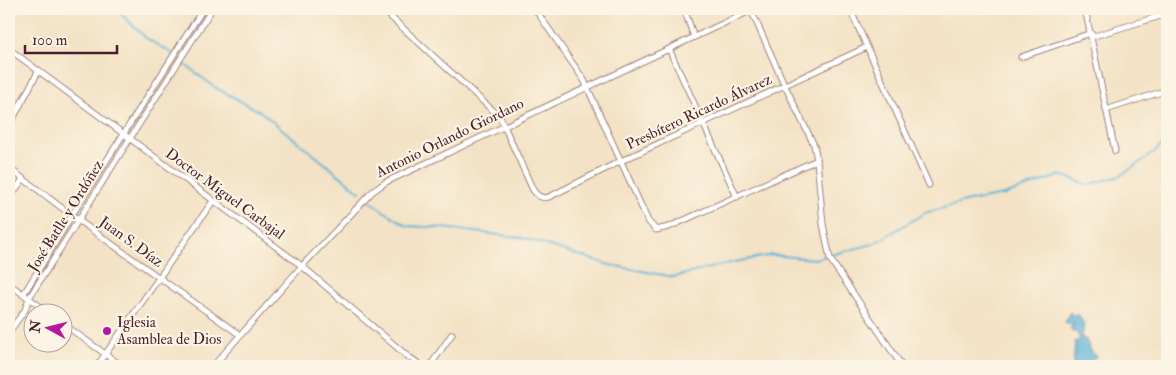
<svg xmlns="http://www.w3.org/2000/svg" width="1176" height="375" viewBox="0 0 1176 375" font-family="'IM FELL Double Pica',serif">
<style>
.water{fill:#58b1d6;stroke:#516880}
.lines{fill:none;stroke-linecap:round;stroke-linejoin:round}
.stream{stroke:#58b1d6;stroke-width:2}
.minor-casing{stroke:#9e8078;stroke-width:7}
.minor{stroke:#fff;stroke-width:5}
.poi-dot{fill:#b5179e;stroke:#fcf5e5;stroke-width:2}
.labels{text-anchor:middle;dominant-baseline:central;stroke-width:4.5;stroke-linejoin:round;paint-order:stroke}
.street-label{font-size:15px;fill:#4a1f2b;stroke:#fcf5e5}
.poi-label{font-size:15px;fill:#4a1f2b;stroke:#fcf5e5;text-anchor:start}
</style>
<rect width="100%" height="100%" fill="#fcf5e5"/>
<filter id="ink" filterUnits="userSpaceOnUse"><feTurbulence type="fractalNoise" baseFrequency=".02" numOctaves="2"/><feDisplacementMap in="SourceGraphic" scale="10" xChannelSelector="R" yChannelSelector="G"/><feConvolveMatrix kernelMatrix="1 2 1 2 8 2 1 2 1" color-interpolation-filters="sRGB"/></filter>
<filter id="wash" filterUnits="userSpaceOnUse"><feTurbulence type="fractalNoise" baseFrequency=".0096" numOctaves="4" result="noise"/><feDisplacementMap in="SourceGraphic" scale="20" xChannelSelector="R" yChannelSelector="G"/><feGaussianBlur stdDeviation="1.12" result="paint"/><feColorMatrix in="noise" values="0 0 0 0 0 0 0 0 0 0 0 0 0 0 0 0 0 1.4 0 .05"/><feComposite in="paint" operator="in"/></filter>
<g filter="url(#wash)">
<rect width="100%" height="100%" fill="#f3e2c5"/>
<path class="water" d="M1070,312L1073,315H1079L1084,324L1082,339H1086L1091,351L1097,356L1084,366H1075L1073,364L1075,341L1080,340L1076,331L1074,333L1071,330V326L1075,324L1073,322L1070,325L1065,322Z"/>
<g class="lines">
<g class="stream">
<path d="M116,9L146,38L173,54"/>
<path d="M184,64L216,88L261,112L360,192"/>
<path d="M369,200L382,210L407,226L443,228L524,238L610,265L674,277L730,263L772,255L814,259L873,244L925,213L969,201L1004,195L1061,175L1088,185L1120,176L1148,157L1167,141"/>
</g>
</g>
</g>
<g filter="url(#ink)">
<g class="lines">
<defs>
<g id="minor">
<path d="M382,9L500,117L533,190C538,197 543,200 551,196L621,161L867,47"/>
<path d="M535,9L584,80L648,221L656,230L669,227L817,160"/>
<path d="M684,9L694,37"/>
<path d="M850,9L929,185"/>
<path d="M1085,9L1115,151"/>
<path d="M751,10L785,86L814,145L817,160L823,224L830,259L902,366"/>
<path d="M1091,37L1167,14"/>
<path d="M9,49L302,266L406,355L422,366"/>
<path d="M669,49L737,197"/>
<path d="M1021,57L1091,33"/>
<path d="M1106,110L1167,90"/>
<path d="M9,126L39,70"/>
<path d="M9,168L78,220L240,335"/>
<path d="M9,199L23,179"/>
<path d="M9,284L48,312"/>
<path d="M23,295L72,215L203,9"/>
<path d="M62,323L122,366"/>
<path d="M9,332L25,310L29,298L212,9"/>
<path d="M97,366L213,201"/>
<path d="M213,366L302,266L372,192L386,182L754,9"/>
<path d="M430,366L452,334"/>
</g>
</defs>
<use href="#minor" class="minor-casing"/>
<use href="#minor" class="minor"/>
</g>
</g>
<circle class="poi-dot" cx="107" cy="331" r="5"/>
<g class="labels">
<g class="street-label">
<text transform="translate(699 112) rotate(-25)">Presbítero Ricardo Álvarez</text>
<text transform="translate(450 138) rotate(-26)">Antonio Orlando Giordano</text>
<text transform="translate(225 194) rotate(36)">Doctor Miguel Carbajal</text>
<text transform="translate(66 216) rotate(-58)">José Batlle y Ordóñez</text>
<text transform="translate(131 242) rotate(36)">Juan S. Díaz</text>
</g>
<g class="poi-label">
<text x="117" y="322">Iglesia<tspan x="117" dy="17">Asamblea de Dios</tspan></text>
</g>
</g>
<rect width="1176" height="375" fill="none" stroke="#fcf5e5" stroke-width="30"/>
<g transform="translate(48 328) rotate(277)"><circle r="24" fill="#fcf5e5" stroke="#b59f9b"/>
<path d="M0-4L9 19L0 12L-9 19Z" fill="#b5179e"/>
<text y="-8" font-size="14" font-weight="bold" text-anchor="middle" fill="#4a1f2b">N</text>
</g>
<path d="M25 45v8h92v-8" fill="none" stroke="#4a1f2b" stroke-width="2.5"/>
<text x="32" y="45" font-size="15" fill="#4a1f2b" stroke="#fcf5e5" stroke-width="4" paint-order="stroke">100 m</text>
</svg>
